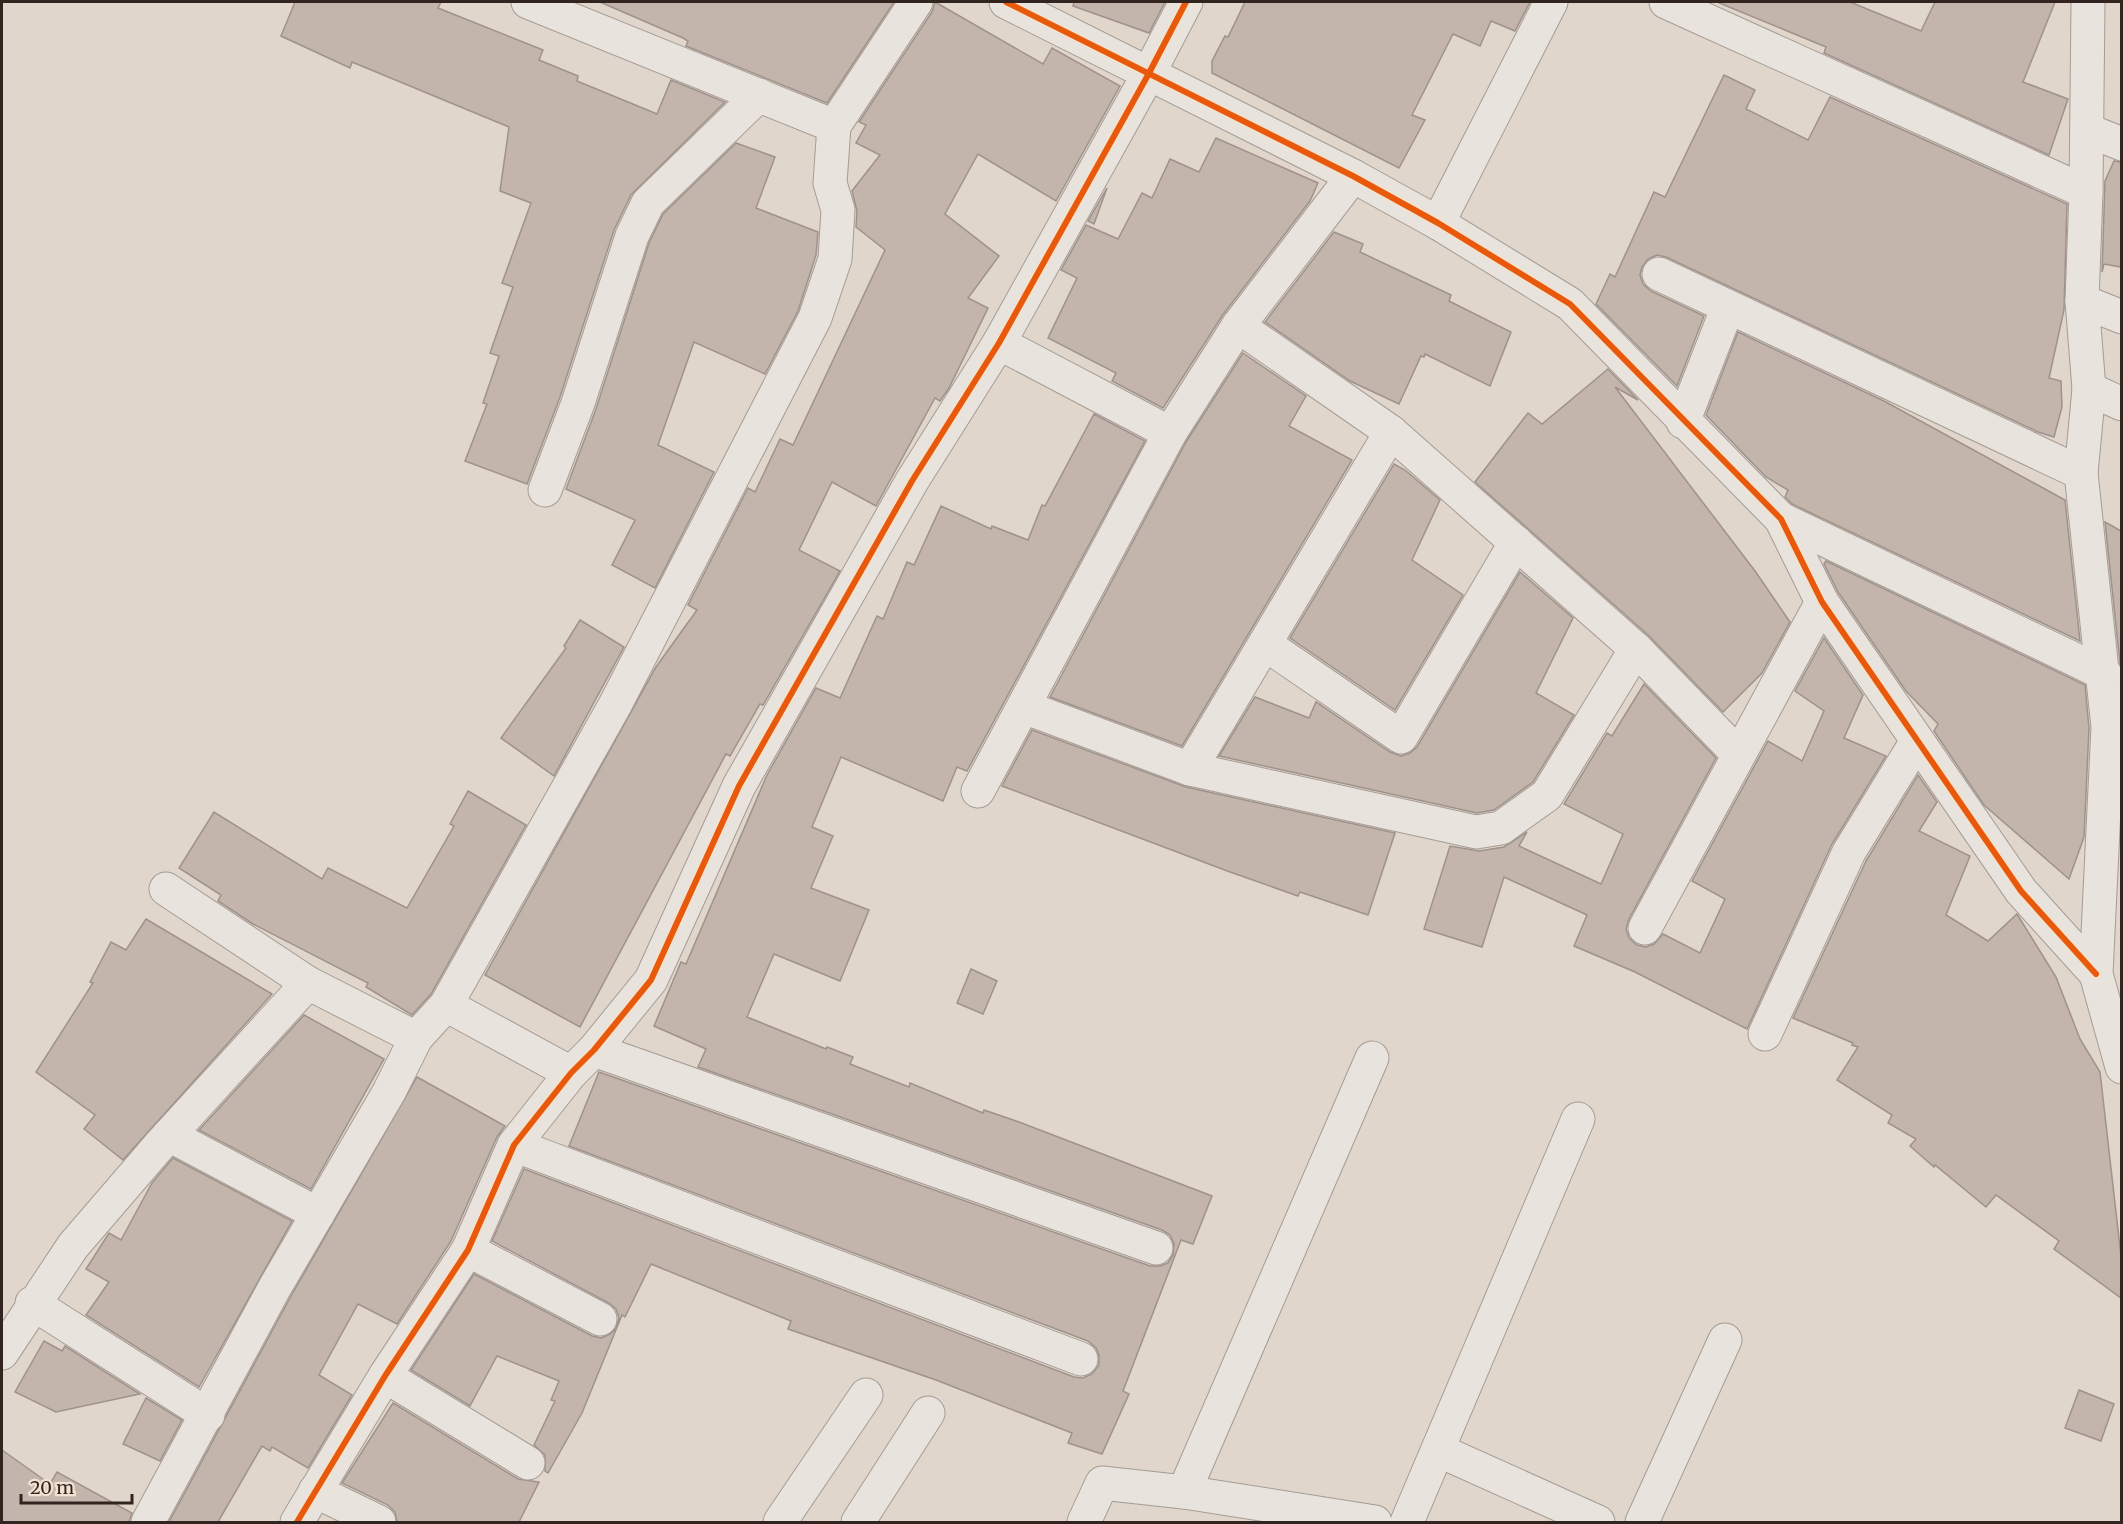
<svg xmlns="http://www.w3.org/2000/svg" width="2123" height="1524" viewBox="0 0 2123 1524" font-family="Merriweather,serif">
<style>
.building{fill:#c3b4ac;stroke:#9f928b;stroke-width:1.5}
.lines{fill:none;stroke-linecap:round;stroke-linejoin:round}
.minor-casing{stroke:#a59c95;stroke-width:35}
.minor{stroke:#e8e3dc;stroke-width:33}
.cycleway-casing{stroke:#f1e2d1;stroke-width:10}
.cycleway{stroke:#e8590c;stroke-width:6}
</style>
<rect width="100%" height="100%" fill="#e0d6cb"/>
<g class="building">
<path d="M295,2H441L438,8L543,50L539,60L578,76L577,81L657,114L671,80L725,102L631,195L614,230L560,397L527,484L465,461L487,404L483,403L499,356L490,353L513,287L502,283L531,203L500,191L509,127L352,62L350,68L281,36Z"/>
<path d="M600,2H894L827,103L686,46L688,41L683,38Z"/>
<path d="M935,2L1043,64L1052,48L1120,86L1056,201L978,154L945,214L999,256L968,298L988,308L949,388L940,401L935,398L876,506L832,482L799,550L840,571L763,705L760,704L730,756L726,754L580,1027L485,975L656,667L697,610L688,605L748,488L755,492L780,439L793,445L885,250L856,227L857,211L852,191L880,155L856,143L866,125L859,122L932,12Z"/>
<path d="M1074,2H1165L1149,33L1073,6Z"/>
<path d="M1245,2H1530L1515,31L1491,21L1480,46L1453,34L1412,115L1425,120L1399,168L1212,73V61L1225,36L1228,37Z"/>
<path d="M1717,2H1850L1921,31L1935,2H2055L2023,82L2068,99L2049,155L1824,53L1826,47Z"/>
<path d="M1724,75L1755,90L1746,109L1808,140L1830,97L2067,204L2064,310L2049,378L2061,381L2062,407L2054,437L2038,432L1666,257L1657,255L1648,259L1642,267L1640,275L1643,284L1651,291L1704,316L1677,386L1596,304L1610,274L1615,277L1654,192L1665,197Z"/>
<path d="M1216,138L1318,183L1310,201L1222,316L1163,408L1112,381L1116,373L1048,338L1077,278L1061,270L1086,225L1118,239L1142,193L1152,198L1170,159L1199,172Z"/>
<path d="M736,143L775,157L756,208L818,232L816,255L798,311L765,374L694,342L658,445L714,472L655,588L612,565L635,520L566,489L596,409L649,243L663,214Z"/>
<path d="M2114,161L2121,162V267L2104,264L2102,272L2105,181Z"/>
<path d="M1107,188L1094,224L1088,221Z"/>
<path d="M1334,232L1363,244L1360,252L1451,295L1449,301L1511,332L1490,386L1425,354L1424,357L1421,356L1399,404L1350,381L1265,322Z"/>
<path d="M1738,332L1884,401L2065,500L2080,641L1792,504L1785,497L1788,490L1766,477L1706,415Z"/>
<path d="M1243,353L1306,396L1289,426L1352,460L1182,746L1050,697L1186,442Z"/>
<path d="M1608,369L1638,400L1615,387L1755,571L1790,622L1762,673L1723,712L1648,635L1475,482L1528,413L1542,424Z"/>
<path d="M1094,414L1145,441L967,771L957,767L943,801L841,757L812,827L833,836L811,888L869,910L840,981L774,954L747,1017L826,1049L827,1047L853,1057L850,1064L909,1087L910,1083L983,1113L984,1110L1019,1122L1212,1196L1193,1244L1181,1240L1123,1391L1129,1394L1102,1454L1068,1443L1072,1433L936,1380L788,1329L791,1321L651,1264L625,1317L622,1315L582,1413L548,1473L545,1471V1455L534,1445L555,1401L551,1400L559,1381L497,1356L470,1406L411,1370L474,1274L592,1336L601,1338L610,1334L616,1328L619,1318L616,1309L609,1303L492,1241L524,1169L1074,1377L1083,1378L1092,1374L1099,1365V1355L1096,1348L1088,1341L569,1146L599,1072L1150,1266H1160L1168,1263L1173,1255L1174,1244L1170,1235L1162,1230L698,1067L706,1049L654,1026L681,962L686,964L767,775L816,688L840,698L877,616L883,619L907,562L914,565L941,506L991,529L992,526L1028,540L1042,505L1045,506Z"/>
<path d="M1394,464L1405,470L1440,500L1412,560L1463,595L1395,710L1290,638Z"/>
<path d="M2105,522L2121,531V666L2120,663Z"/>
<path d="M1826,561L2085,685L2089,728L2084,837L2069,879L1984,805L1934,731L1938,724L1906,691L1838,592L1824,564Z"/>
<path d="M1520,572L1573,618L1536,693L1574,715L1533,782L1494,810L1477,813L1219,756L1255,697L1309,718L1316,702L1390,752L1401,756L1410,753L1417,747Z"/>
<path d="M580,620L624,647L554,776L501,738L566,648L564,646Z"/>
<path d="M1824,638L1863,695L1844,738L1886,756L1832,844L1747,1029L1635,972L1574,946L1587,915L1504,877L1482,947L1424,929L1450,846L1479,851L1504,847L1527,832L1519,846L1601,884L1623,834L1564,804L1607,733L1612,736L1644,684L1716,758L1629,919L1626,929L1629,938L1637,945L1646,947L1654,944L1663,934L1700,953L1725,899L1692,881L1768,741L1802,761L1824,711L1795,691Z"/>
<path d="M1032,730L1186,787L1395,833L1368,915L1300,892L1298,896L1230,872L1002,786Z"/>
<path d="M1918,775L1937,802L1919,831L1970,856L1946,915L1988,941L2017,914L2056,977L2080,1039L2100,1072L2121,1256V1298L2054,1249L2059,1241L1996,1195L1986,1207L1935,1165L1934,1167L1910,1146L1916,1139L1888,1123L1892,1115L1837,1080L1858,1047L1852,1045L1853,1043L1793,1018L1866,861Z"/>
<path d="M468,791L526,825L431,994L412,1015L366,987L368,983L253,924L218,901L221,895L179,868L214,812L322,879L328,868L407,908L454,826L450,824Z"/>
<path d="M146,919L272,994L123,1160L84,1129L95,1115L36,1072L93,983L90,982L111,942L126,950Z"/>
<path d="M971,969L997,981L983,1014L957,1003Z"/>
<path d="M304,1015L384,1059L311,1189L199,1130Z"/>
<path d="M417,1077L505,1126L497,1137L451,1241L397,1324L358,1304L319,1375L352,1395L308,1468L272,1447L270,1451L262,1446L218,1522H169L291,1296Z"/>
<path d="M173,1158L292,1221L199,1387L86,1315L109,1282L86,1269L109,1233L121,1240L152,1183Z"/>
<path d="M44,1341L62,1351L65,1346L140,1394L56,1412L15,1392Z"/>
<path d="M2079,1390L2114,1404L2101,1441L2065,1428Z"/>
<path d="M146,1398L182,1420L160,1461L123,1444Z"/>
<path d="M393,1403L518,1479L539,1482L519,1522H397L395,1512L388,1505L342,1483Z"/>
<path d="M2,1450L50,1484L57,1472L132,1513L129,1522H2Z"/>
</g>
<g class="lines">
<defs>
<g id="minor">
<path d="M528,2L834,126"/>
<path d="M1006,2L1353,176L1438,223L1570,304L1781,519L1822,602L2021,891L2096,974"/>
<path d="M1666,2L2086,192"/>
<path d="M2088,2L2086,192L2082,301L2089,389L2081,473L2108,727L2096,974L2122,1067"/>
<path d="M2087,130L2122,144"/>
<path d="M1438,223L1551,2"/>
<path d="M1659,274L2081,473"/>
<path d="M2082,301L2122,317"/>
<path d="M1238,326L1353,176"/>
<path d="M999,343L1170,433"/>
<path d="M2089,389L2122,404"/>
<path d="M1683,422L1728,307"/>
<path d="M545,490L578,403L632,236L648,203L759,95"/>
<path d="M1781,519L2105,674"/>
<path d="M1265,644L1401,737L1516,542"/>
<path d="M1636,649L1738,754"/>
<path d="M1024,707L1190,769L1476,832L1501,828L1547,795L1636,649L1391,432"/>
<path d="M978,791L1170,433L1238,326L1391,432L1190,769"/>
<path d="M166,889L308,983L416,1038"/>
<path d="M1645,928L1822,602"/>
<path d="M446,1005L571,1073"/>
<path d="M1765,1034L1849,852L1917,741"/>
<path d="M594,1050L1156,1248"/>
<path d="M169,1135L318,1214"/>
<path d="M514,1145L1081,1359"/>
<path d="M468,1250L600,1319"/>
<path d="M32,1303L208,1415"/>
<path d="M2,1353L73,1246L159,1146L308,983"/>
<path d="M385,1376L528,1463"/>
<path d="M1440,1451L1598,1522"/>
<path d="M315,1491L379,1522"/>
<path d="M1184,1492L1372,1058"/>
<path d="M148,1522L275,1287L389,1092L416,1038L446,1005L615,705L815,318L835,259L838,210L830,183L834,126L916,2"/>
<path d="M297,1522L385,1376L468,1250L514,1145L571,1073L594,1050L651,980L739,786L912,481L999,343L1148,75L1186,2"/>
<path d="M780,1522L866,1395"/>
<path d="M858,1522L928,1413"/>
<path d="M1084,1522L1102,1483L1184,1492L1375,1522"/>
<path d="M1407,1522L1578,1119"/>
<path d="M1642,1522L1725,1340"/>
</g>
</defs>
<use href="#minor" class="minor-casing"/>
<use href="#minor" class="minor"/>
<defs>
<g id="cycleway">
<path d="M1006,2L1353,176L1438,223L1570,304L1781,519L1822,602L2021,891L2096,974"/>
<path d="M297,1522L385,1376L468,1250L514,1145L571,1073L594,1050L651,980L739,786L912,481L999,343L1148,75L1186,2"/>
</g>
</defs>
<use href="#cycleway" class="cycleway-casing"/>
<use href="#cycleway" class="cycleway"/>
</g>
<rect width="2123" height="1524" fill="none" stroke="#32241e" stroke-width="6"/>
<path d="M21 1494v9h111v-9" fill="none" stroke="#32241e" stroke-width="3"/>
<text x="30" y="1494" font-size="18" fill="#32241e" stroke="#f1e2d1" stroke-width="4.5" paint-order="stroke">20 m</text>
</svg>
